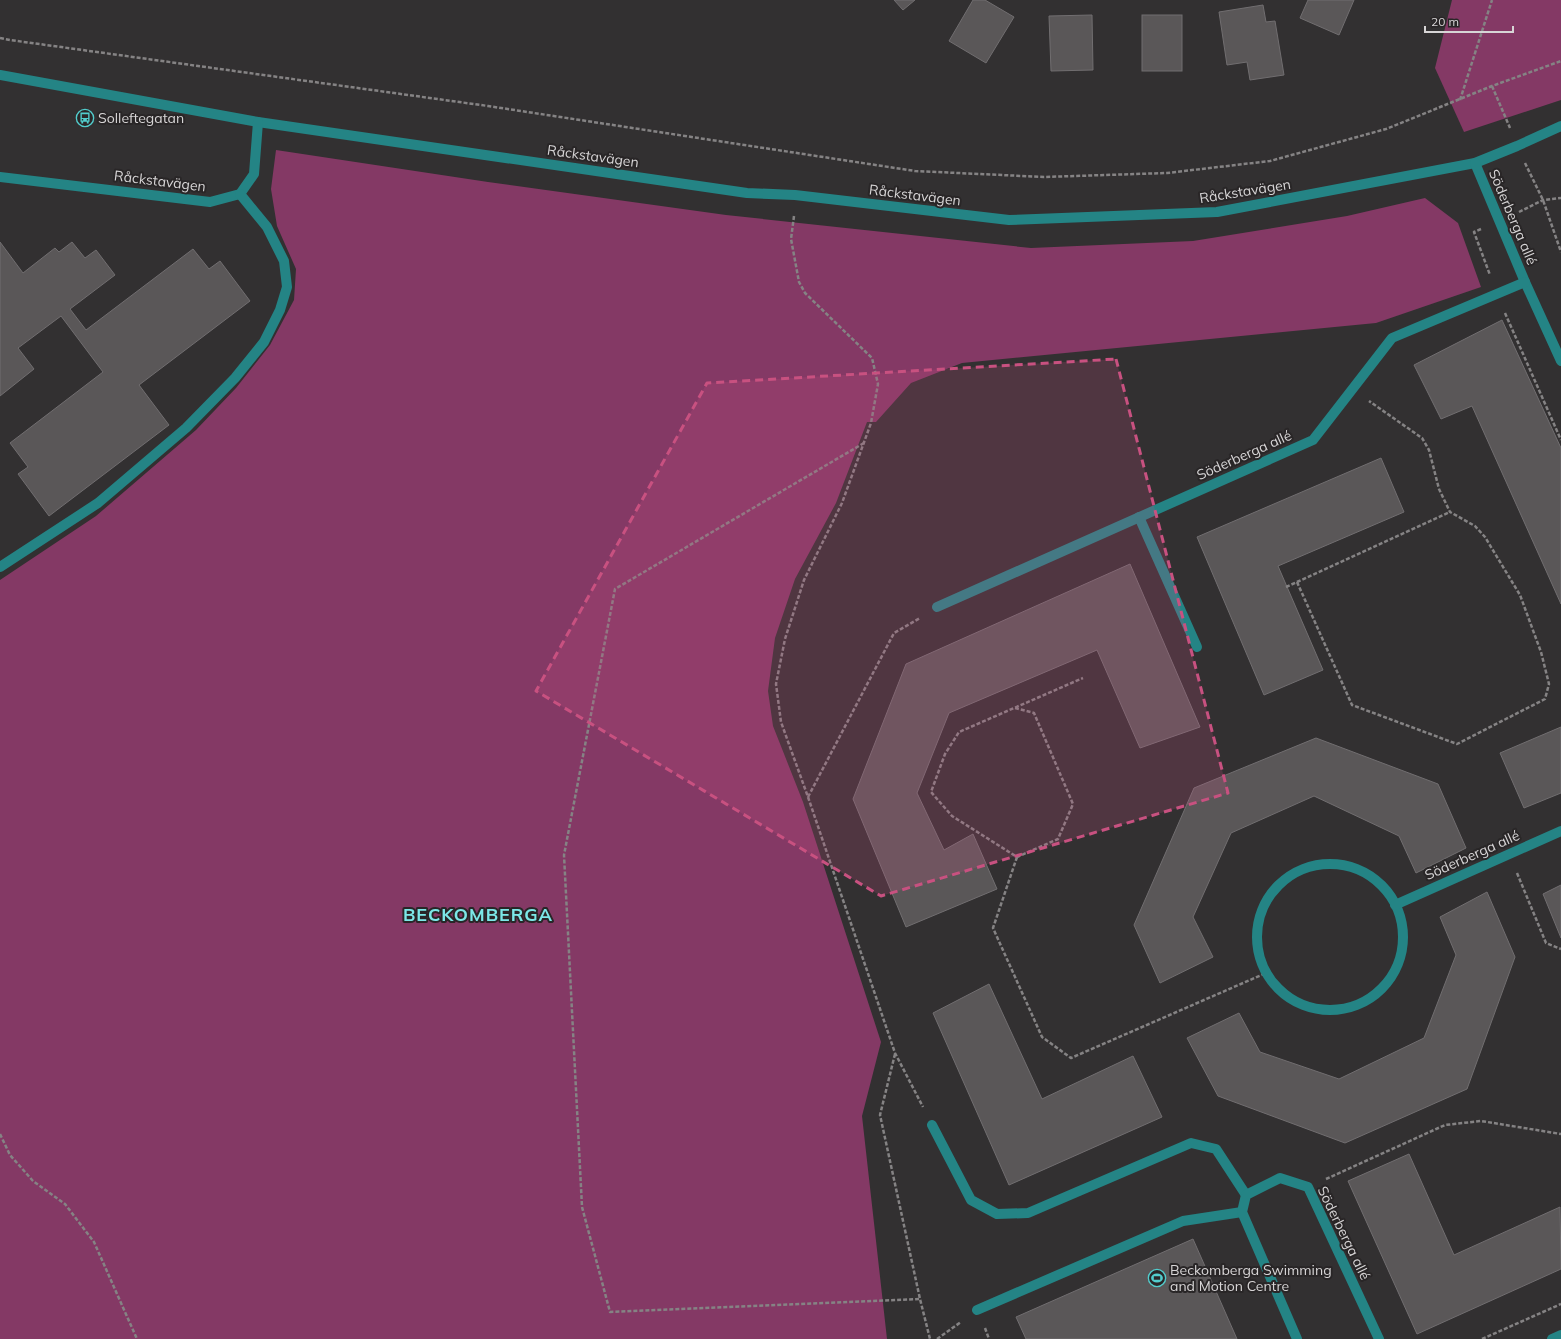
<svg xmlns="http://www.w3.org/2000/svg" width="1561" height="1339" viewBox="0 0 1561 1339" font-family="Mulish,sans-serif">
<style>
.green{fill:#843965}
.building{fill:#5a5758;stroke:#716e70}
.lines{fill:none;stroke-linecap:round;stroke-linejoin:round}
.path{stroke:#858384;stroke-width:2.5;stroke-dasharray:4 2;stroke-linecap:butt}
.minor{stroke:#248485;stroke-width:10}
.marked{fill:#c85180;fill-opacity:0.2;stroke:#c85180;stroke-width:3;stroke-dasharray:8 5;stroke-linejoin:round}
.labels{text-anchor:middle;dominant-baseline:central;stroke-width:4;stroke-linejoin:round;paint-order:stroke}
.poi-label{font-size:14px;fill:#d7d5d6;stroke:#292627;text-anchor:start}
.street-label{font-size:14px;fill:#d7d5d6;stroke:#292627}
.district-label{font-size:18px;font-weight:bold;letter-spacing:1px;fill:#7ce8e8;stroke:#292627}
</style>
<rect width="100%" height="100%" fill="#323031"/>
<g class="green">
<path d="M1452,0H1561V100L1464,132L1435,68Z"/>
<path d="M276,150L488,182L726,215L1031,248L1193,241L1347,216L1425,198L1458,223L1481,287L1376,323L962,363L911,383L876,422H867L836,503L795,579L775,638L768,691L773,726L803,802L881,1042L862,1116L887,1339H0V580L96,516L196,430L236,388L270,345L294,300L296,269L277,226L271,189Z"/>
</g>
<g class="building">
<path d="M894,0H915L903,10Z"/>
<path d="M973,0H985L1014,17L986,63L949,41Z"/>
<path d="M1308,0H1354L1339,35L1300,18Z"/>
<path d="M1263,5L1266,22L1275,21L1284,75L1250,80L1247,62L1227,65L1219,12Z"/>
<path d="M1092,15L1093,70L1051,71L1049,16Z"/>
<rect x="1142" y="15" width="40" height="56"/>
<path d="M0,242L23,273L55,248L59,252L72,242L85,258L96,250L115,275L70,309L86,330L193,249L209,269L220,261L250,301L139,385L169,425L49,516L18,474L28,467L10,443L103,372L61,316L18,348L34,369L0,396Z"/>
<path d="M1502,320L1561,448V604L1472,406L1441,419L1414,365Z"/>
<path d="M1381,458L1404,512L1278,566L1323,670L1264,695L1197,537Z"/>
<path d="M1130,564L1200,727L1140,748L1097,650L949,713L917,793L944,850L973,834L997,889L906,927L853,799L906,664Z"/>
<path d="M1561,727V793L1524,808L1500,753Z"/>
<path d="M1316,738L1438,784L1466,848L1416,873L1399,836L1314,796L1231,833L1193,917L1213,957L1160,983L1134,925L1194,788Z"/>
<path d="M1561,885V938L1543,894Z"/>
<path d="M1487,892L1515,957L1467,1089L1345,1143L1218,1096L1187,1038L1239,1013L1260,1052L1339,1079L1424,1038L1456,955L1440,917Z"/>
<path d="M989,984L1042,1099L1133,1056L1162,1117L1009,1185L933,1013Z"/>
<path d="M1409,1154L1454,1255L1560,1207L1561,1269L1417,1334L1348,1181Z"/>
<path d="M1193,1239L1237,1339H1026L1016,1317Z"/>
</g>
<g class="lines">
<g class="path">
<path d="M0,38L10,40L488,106L915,171L1044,177L1167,173L1270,161L1386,129L1492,86L1561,61"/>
<path d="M1492,86L1510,128"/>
<path d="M1460,100L1492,0"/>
<path d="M1525,163L1543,200L1561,252"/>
<path d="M1519,212L1543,200L1561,198"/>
<path d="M794,216L791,239L799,282L805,293L872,358L878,384L871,423L842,503L804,580L785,639L776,684L781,722L808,797L895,1053L923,1107"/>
<path d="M1481,229L1474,232L1490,275"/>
<path d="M1505,313L1561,440"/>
<path d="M864,443L615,589L564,855L582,1207L610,1312L920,1299"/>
<path d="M1297,582L1352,705L1457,744L1545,699L1549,684L1541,652L1520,595L1485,537L1475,526L1450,512L1439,489L1429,450L1422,438L1369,401"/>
<path d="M1286,587L1450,512"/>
<path d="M1015,708L1034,713L1073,804L1058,839L1017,857L952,816L931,792L945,754L959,732L1083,678"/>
<path d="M808,797L894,633L920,618"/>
<path d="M1017,857L993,928L1042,1037L1071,1058L1266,973"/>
<path d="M1517,873L1546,943L1561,949"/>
<path d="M895,1054L880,1115L920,1299L930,1339"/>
<path d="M0,1134L10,1155L33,1181L65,1204L94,1242L137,1339"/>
<path d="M1326,1179L1445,1125L1481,1121L1561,1134"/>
<path d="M985,1328L989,1339"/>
<path d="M937,1339L961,1322"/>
<path d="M1482,1339L1561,1304"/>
</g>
<g class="minor">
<path d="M0,75L258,122L747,193L795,195L1009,220L1217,212L1475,163L1517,146L1561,126"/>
<path d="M1475,163L1525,282L1561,361"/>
<path d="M0,177L210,202L240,194L254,174L258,122"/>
<path d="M1139,517L1197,647"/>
<path d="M0,567L98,503L186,428L235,378L264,342L280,310L287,287L284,261L267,227L240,194"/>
<path d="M937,607L1313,440L1392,338L1525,282"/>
<circle cx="1330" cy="937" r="73"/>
<path d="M1395,905L1561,831"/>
<path d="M932,1125L971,1200L997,1214L1028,1213L1191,1143L1216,1149L1246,1195"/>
<path d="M977,1310L1183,1221L1242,1212"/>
<path d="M1297,1339L1242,1212L1246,1195L1280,1178L1308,1187L1379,1339"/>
<path d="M1552,1339L1561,1335"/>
</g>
</g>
<path class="marked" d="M1116,359L1228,793L881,896L536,691L707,383Z"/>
<defs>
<symbol id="bus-ring" viewBox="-11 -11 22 22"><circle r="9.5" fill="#292627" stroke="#52cdcd" stroke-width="1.5"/><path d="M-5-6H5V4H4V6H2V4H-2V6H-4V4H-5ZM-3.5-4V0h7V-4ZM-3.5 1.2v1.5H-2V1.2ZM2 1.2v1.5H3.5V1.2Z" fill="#52cdcd"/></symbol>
<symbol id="stadium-ring" viewBox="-11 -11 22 22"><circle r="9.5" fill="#292627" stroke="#52cdcd" stroke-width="1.5"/><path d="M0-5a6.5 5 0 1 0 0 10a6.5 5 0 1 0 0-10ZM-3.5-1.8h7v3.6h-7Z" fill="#52cdcd"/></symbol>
</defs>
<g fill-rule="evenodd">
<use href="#bus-ring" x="75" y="108" width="20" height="20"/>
<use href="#stadium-ring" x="1147" y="1268" width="20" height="20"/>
</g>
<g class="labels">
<g class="poi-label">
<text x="98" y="118">Solleftegatan</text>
<text x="1170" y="1270">Beckomberga Swimming<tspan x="1170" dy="16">and Motion Centre</tspan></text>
</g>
<g class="street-label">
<text transform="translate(593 156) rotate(8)">Råckstavägen</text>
<text transform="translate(160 181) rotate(7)">Råckstavägen</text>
<text transform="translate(1245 191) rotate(-9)">Råckstavägen</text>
<text transform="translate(915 195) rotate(7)">Råckstavägen</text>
<text transform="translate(1513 217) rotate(67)">Söderberga allé</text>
<text transform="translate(1244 455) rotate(-24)">Söderberga allé</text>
<text transform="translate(1472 855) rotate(-24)">Söderberga allé</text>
<text transform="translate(1344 1233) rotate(64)">Söderberga allé</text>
</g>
<g class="district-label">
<text x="478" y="914">BECKOMBERGA</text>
</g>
</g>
<path d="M1425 26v6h88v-6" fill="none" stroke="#d7d5d6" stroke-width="2"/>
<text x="1431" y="26" font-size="12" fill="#d7d5d6" stroke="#292627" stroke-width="3" paint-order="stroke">20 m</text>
</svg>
